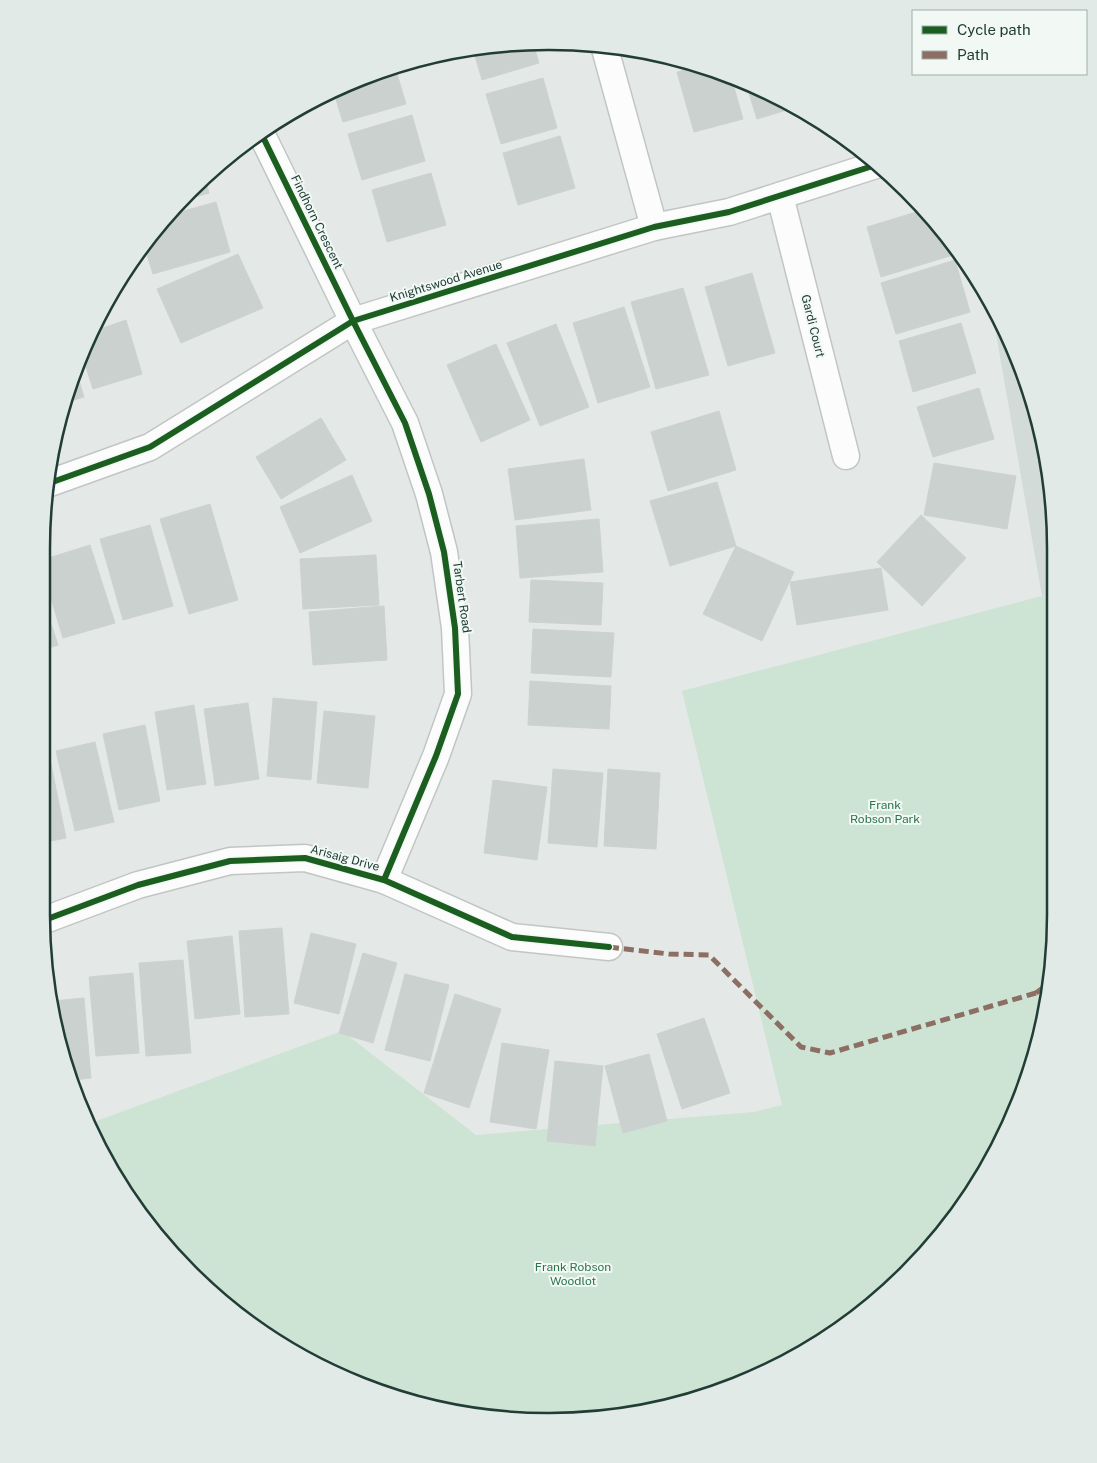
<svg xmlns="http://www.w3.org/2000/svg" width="1097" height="1463" font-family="'Public Sans',sans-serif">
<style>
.built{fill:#d2dbd7}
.green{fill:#cde3d4}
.building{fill:#cbd1cf;stroke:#cdd2d0}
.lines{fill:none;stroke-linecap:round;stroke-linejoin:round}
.minor-casing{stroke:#c1c6c4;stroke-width:29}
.minor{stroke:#fbfcfb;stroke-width:26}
.quiet{stroke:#8d6e63;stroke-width:5;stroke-dasharray:10 5;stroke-linecap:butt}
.cycleway-casing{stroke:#f2f9f5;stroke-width:9}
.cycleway{stroke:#1b5e20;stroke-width:6}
.labels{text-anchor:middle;stroke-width:4;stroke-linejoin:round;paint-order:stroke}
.street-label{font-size:12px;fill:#213d36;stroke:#f2f9f5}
.park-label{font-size:12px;fill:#2b7549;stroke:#f2f9f5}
.rim{fill:none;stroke:#213d36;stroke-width:2.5}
</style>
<rect width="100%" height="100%" fill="#e4e9e7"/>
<path class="built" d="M 992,311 L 1017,355 L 1051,482 L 1052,595 L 1042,596 Z"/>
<path class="green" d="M 1052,595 L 1055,948 L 1029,1077 L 988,1168 L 930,1249 L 857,1317 L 742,1383 L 680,1405 L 582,1421 L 449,1412 L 324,1369 L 240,1317 L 190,1273 L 109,1168 L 91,1123 L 342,1031 L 476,1135 L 754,1112 L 782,1105 L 682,691 L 1042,596 Z"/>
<g class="building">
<path d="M 516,42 L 533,43 L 539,63 L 482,80 L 473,49 Z"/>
<path d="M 701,66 L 712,68 L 731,77 L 743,119 L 694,132 L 677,72 Z"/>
<path d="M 395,67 L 406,104 L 343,122 L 333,90 Z"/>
<path d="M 543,78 L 557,128 L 501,144 L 486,94 Z"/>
<path d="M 746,84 L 797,107 L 757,119 Z"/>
<path d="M 412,115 L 425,161 L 362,180 L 348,134 Z"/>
<path d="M 560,136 L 575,188 L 518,205 L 503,153 Z"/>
<path d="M 431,173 L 446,225 L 387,242 L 372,190 Z"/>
<path d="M 204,177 L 209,193 L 181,201 L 190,190 Z"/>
<path d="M 216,202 L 230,252 L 153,274 L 144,245 L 169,215 Z"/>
<path d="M 923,210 L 948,236 L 953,255 L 881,277 L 867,227 Z"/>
<path d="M 238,254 L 263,308 L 181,343 L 157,289 Z"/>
<path d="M 955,260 L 970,312 L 896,334 L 881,283 Z"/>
<path d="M 752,273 L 775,353 L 728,366 L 705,287 Z"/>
<path d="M 683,288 L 709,375 L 656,389 L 631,302 Z"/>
<path d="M 624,307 L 650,387 L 598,403 L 573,323 Z"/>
<path d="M 126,320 L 142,374 L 93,389 L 82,355 L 91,332 Z"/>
<path d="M 961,323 L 976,373 L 913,392 L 899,341 Z"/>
<path d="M 556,324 L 589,407 L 540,426 L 507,343 Z"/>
<path d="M 496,344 L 530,420 L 481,442 L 447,365 Z"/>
<path d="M 76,371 L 84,397 L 64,403 Z"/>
<path d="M 979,388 L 994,439 L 933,457 L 917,407 Z"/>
<path d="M 719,411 L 736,470 L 668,491 L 651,432 Z"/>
<path d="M 321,418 L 346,460 L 281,499 L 256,457 Z"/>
<path d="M 584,459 L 591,510 L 515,520 L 508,469 Z"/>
<path d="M 934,463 L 1016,476 L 1007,529 L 924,515 Z"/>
<path d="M 352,475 L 372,521 L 300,553 L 280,507 Z"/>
<path d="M 717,482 L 736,546 L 670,566 L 650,501 Z"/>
<path d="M 210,504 L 238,600 L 189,614 L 160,519 Z"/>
<path d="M 921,515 L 966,558 L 922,606 L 877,562 Z"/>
<path d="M 599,519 L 603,572 L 520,578 L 516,526 Z"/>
<path d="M 150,525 L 173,606 L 123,620 L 100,539 Z"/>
<path d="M 90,545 L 115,623 L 63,638 L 42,569 L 42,560 Z"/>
<path d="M 736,546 L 794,572 L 762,641 L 703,614 Z"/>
<path d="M 376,555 L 379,605 L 303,609 L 300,559 Z"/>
<path d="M 881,568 L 888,610 L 797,625 L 790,582 Z"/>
<path d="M 531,580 L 603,583 L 601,625 L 529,622 Z"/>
<path d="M 42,596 L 58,645 L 42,650 Z"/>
<path d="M 384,606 L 387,660 L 313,665 L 309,612 Z"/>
<path d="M 533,629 L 614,633 L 611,677 L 531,673 Z"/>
<path d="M 530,681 L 611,686 L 609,729 L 528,725 Z"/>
<path d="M 273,698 L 317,702 L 311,780 L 267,776 Z"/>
<path d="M 248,703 L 259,779 L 215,786 L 204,709 Z"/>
<path d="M 194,705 L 206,784 L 167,790 L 155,712 Z"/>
<path d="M 324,711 L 375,716 L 368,788 L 317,783 Z"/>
<path d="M 145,725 L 160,801 L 119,810 L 103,734 Z"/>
<path d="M 95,742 L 114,822 L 75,831 L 56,751 Z"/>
<path d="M 48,749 L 66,838 L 41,843 L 42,750 Z"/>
<path d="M 553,769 L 603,773 L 597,847 L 548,843 Z"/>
<path d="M 608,769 L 660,773 L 656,849 L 604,846 Z"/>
<path d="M 493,780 L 547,787 L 537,860 L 484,853 Z"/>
<path d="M 282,928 L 289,1014 L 245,1017 L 239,931 Z"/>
<path d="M 311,933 L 356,944 L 339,1014 L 294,1003 Z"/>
<path d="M 232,936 L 240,1014 L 195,1019 L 187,941 Z"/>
<path d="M 363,953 L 397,963 L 373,1043 L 339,1033 Z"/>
<path d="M 183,960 L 191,1053 L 146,1056 L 139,963 Z"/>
<path d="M 133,973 L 139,1053 L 96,1056 L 89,977 Z"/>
<path d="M 405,974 L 449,985 L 430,1061 L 385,1050 Z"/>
<path d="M 455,994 L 501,1009 L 469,1108 L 424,1093 Z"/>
<path d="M 84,998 L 91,1078 L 73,1080 L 59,1046 L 53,1001 Z"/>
<path d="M 704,1018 L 730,1093 L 682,1109 L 657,1034 Z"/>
<path d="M 502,1043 L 549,1050 L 536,1129 L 490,1122 Z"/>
<path d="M 649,1054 L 667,1121 L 623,1133 L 605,1066 Z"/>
<path d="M 555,1061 L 603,1066 L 595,1146 L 547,1141 Z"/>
</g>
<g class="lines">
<defs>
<g id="minor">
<path d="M 604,45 L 654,227"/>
<path d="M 261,133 L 353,321 L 405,423 L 429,494 L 444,552 L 455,628 L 458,694 L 436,756 L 384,880"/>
<path d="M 780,196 L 846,456"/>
<path d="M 47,484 L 150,447 L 353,321 L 654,227 L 729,212 L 879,164"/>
<path d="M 42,921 L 138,885 L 230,861 L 305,858 L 384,880 L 512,937 L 609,947"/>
</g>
</defs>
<use href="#minor" class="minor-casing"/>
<use href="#minor" class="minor"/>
<g class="quiet">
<path d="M 609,947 L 669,954 L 709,955 L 801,1047 L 830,1053 L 1036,993 L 1045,998"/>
<path d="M 1036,993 L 1047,985"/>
</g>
<defs>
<g id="cycleway">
<path d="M 261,133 L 353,321 L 405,423 L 429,494 L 444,552 L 455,628 L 458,694 L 436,756 L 384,880"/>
<path d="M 47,484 L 150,447 L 353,321 L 654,227 L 729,212 L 879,164"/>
<path d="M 42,921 L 138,885 L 230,861 L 305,858 L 384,880 L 512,937 L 609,947"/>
</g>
</defs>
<use href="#cycleway" class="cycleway-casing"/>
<use href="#cycleway" class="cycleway"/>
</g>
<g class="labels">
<g class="street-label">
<text transform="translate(317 222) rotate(64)" y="4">Findhorn Crescent</text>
<text transform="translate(446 281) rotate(-17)" y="4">Knightswood Avenue</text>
<text transform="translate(813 326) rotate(76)" y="4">Gardi Court</text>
<text transform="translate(462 597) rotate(82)" y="4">Tarbert Road</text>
<text transform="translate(345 858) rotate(15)" y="4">Arisaig Drive</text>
</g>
<g class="park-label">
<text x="885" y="809">Frank<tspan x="885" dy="14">Robson Park</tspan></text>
<text x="573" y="1271">Frank Robson<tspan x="573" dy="14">Woodlot</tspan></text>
</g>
</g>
<path d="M0 0H1097V1463H0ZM548 50H549A498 498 0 0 1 1047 548V915A498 498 0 0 1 549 1413H548A498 498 0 0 1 50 915V548A498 498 0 0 1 548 50Z" fill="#e1eae6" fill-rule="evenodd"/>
<path class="rim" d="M548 50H549A498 498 0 0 1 1047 548V915A498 498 0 0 1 549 1413H548A498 498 0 0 1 50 915V548A498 498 0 0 1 548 50Z"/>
<rect x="912" y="10" width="175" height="65" fill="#f2f9f5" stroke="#9eaea9"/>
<rect x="922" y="26" width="25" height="8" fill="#1b5e20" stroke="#9eaea9"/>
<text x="957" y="35" font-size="15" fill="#213d36">Cycle path</text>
<rect x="922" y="51" width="25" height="8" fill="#8d6e63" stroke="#9eaea9"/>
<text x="957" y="60" font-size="15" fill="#213d36">Path</text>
</svg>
